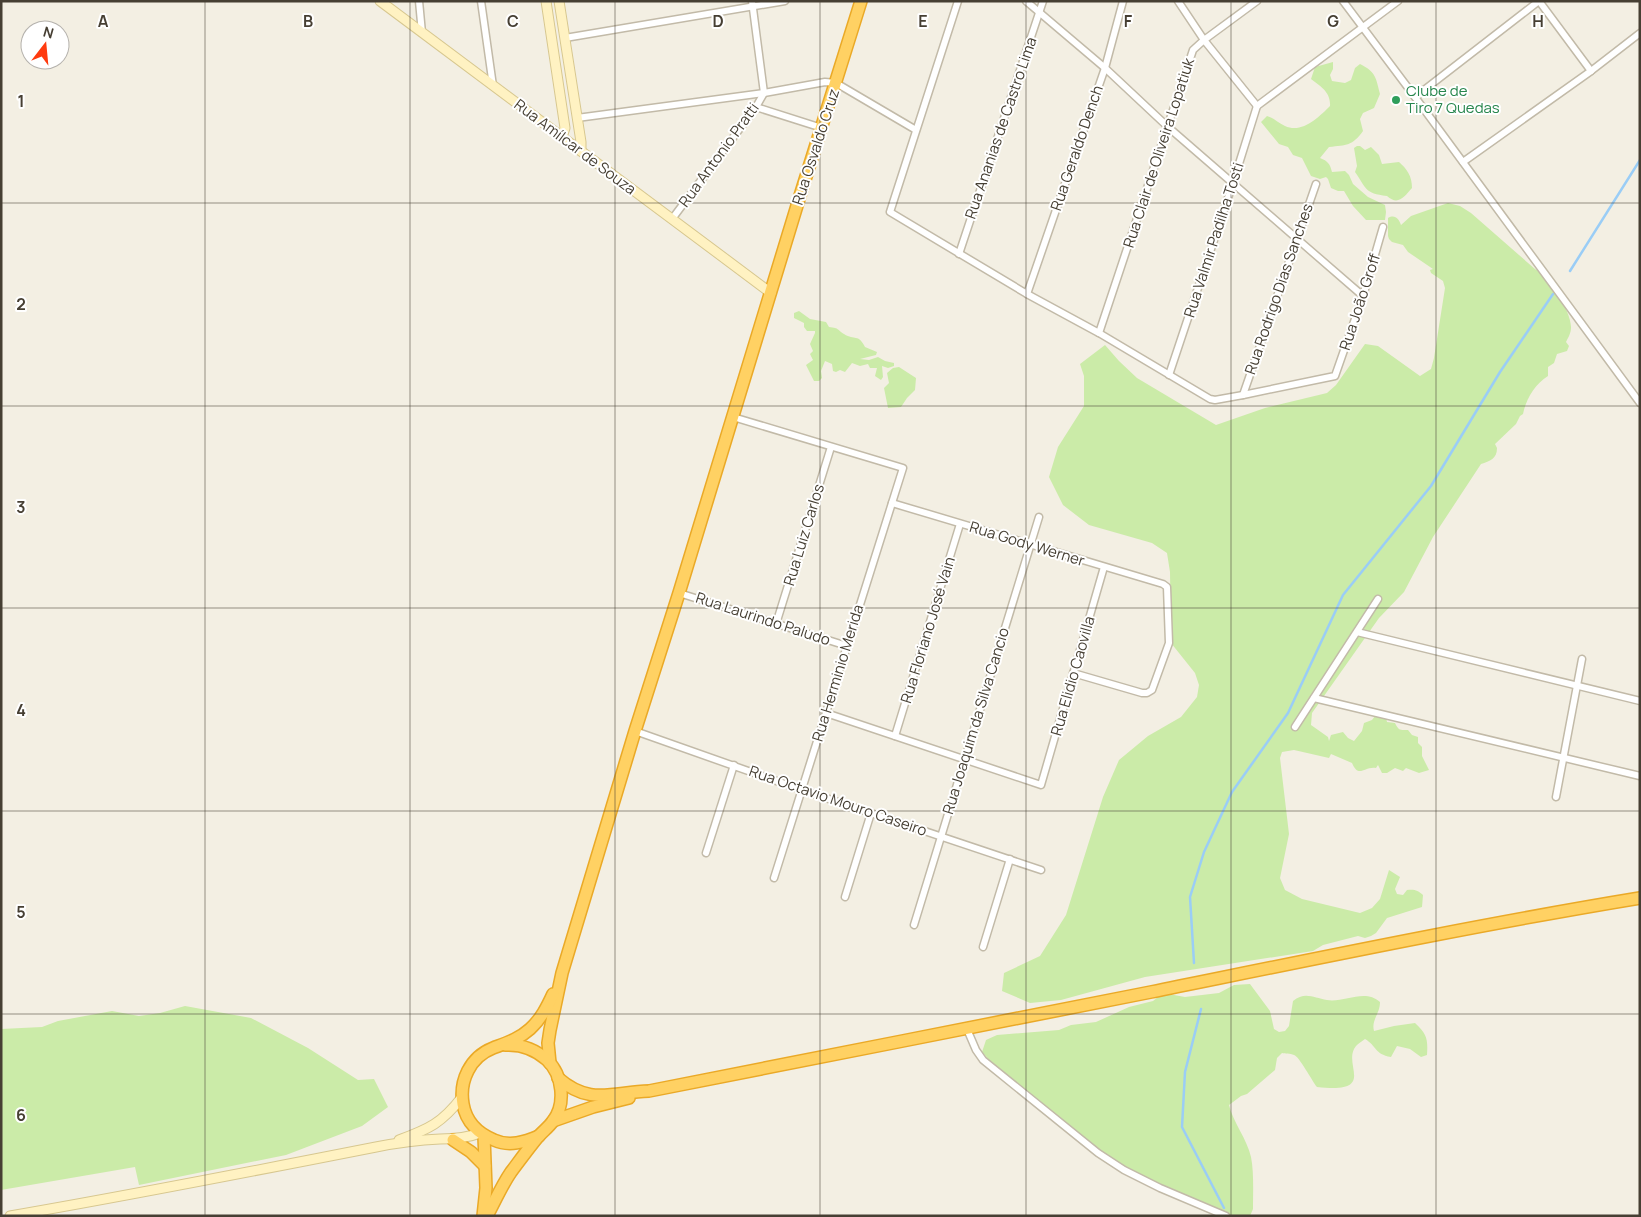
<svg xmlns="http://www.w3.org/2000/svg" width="1641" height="1217" font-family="Manrope,sans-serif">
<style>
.green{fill:#cbeba8}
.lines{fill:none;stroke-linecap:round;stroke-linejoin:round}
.stream{stroke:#9acdf6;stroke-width:2.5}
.street-casing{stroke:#c2baa8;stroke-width:9}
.secondary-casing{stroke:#d7c78f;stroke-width:11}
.highway-casing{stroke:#eaa927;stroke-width:14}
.street{stroke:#fff;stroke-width:6}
.secondary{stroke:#fff2c2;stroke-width:9}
.highway{stroke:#ffd163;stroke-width:11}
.grid{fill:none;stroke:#463f33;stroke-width:1;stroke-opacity:0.55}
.leisure-dot{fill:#2e9e5b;stroke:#fff;stroke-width:2}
.labels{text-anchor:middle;stroke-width:4;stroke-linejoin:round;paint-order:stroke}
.leisure-label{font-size:15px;fill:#27864d;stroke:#fff;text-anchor:start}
.street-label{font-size:15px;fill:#463f33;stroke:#fff}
.grid-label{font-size:16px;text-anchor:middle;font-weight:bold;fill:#463f33;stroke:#fff;stroke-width:4;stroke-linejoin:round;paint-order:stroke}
</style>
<rect width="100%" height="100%" fill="#f3efe3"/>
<g class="green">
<path d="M 1333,62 L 1333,69 L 1330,75 L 1332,81 L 1345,83 L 1351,80 L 1355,68 L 1360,64 C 1376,72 1376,78 1380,94 L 1374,108 L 1363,113 L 1360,119 L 1363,131 C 1352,146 1347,145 1329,147 L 1320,158 C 1328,161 1330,164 1332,172 L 1345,171 L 1349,175 L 1353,184 L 1368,197 L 1385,205 L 1386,212 L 1385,220 L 1366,220 L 1353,206 L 1344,191 L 1338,191 L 1331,188 L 1328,179 L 1326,177 L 1320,179 L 1311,176 L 1302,158 L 1293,155 L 1288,147 L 1279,144 L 1261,122 L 1267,116 C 1274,118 1278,123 1285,126 C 1302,134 1319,117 1330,106 C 1331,92 1320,86 1311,79 L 1315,67 Z"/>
<path d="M 1357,146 L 1360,146 L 1365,150 L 1371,147 L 1379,155 L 1382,164 L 1399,162 C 1407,169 1412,176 1412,188 C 1404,197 1398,206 1387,196 C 1364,193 1367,189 1355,172 L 1357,166 L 1354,148 Z"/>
<path d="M 1448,203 L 1460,206 L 1471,213 L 1535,269 C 1548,275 1572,312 1571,328 C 1571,333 1568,338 1566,342 L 1569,346 L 1567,351 L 1557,354 L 1554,363 L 1548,367 L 1548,376 C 1535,384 1526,399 1523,414 L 1520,416 L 1516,424 L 1495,444 L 1497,448 C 1497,459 1490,461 1481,464 L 1433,537 L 1404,592 L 1379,618 L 1312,713 L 1311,725 L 1328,737 L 1329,741 L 1331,735 L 1343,732 L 1348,738 L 1354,741 L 1362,731 L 1364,723 L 1372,720 L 1375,716 L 1386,717 L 1387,722 L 1395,723 C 1399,731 1400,730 1408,730 L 1412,735 L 1418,737 L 1418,743 L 1422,747 L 1422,756 L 1429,770 L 1419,773 L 1406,768 L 1403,771 L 1395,768 L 1387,773 L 1382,773 L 1378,765 L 1376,768 C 1364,766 1359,779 1352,763 L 1331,754 L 1329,758 L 1294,750 L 1282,752 L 1280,758 L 1289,834 L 1280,878 L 1285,890 L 1302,899 L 1360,913 L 1372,908 L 1380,899 L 1389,870 L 1400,877 L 1395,889 L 1397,894 L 1403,895 L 1407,890 C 1414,889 1418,890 1423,895 L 1422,907 L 1387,918 L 1376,933 L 1371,936 L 1365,938 L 1358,936 L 1323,945 L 1313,951 L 1145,977 L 1061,1000 L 1030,1003 L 1002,991 L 1004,973 L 1040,956 L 1066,915 L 1103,797 L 1119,760 L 1148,736 L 1181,717 L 1197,697 L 1199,685 L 1195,673 L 1171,643 L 1170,572 L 1167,553 L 1152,543 L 1089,525 L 1063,505 L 1049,477 L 1058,447 L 1084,406 L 1084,376 L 1080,364 L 1105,345 L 1119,361 L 1137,378 L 1216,425 L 1265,408 L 1327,393 L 1336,385 L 1365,344 L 1378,346 L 1420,376 L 1431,369 L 1434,358 L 1445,288 L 1443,281 L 1431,273 L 1430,270 L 1433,269 L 1408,252 L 1403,245 L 1392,242 L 1389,239 L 1388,236 L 1388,218 C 1395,214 1399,219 1401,225 L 1411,216 Z"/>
<path d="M 799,311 L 810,319 L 826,322 L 829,327 C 840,328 837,330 844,334 C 855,341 858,333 865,347 L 877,352 L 876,355 L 860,359 L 869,360 L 878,357 L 885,361 L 894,363 L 894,366 L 888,368 L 882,366 L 883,377 L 881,380 L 875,376 L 877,368 L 870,368 L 868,364 L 860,366 L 852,363 L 845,372 L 840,370 L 836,372 L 833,371 L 832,364 L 825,361 L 821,371 L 822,378 L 819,381 L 814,381 L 806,365 L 813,360 L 810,354 L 813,351 L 810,344 L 815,333 L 815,331 L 807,331 L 804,327 L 804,323 L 794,318 L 794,313 Z"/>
<path d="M 899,367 L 916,378 L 915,390 L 907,398 L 901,407 L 888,408 L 884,388 L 889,383 L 887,373 L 893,368 Z"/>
<path d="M 1250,984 L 1270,1011 L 1274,1029 L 1279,1032 L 1285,1031 L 1289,1026 L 1293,1001 C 1305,991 1314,998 1327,1000 C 1344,1003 1365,988 1380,1002 C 1380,1014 1371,1020 1374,1031 L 1394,1026 L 1415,1023 C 1427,1034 1428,1039 1427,1055 L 1421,1057 L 1410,1049 L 1397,1046 L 1391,1057 C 1374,1054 1377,1046 1365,1039 C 1362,1041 1358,1044 1356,1046 C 1341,1064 1379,1094 1317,1087 C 1312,1081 1299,1056 1294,1055 C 1290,1053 1285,1054 1282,1053 L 1277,1058 L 1275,1070 L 1247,1094 L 1241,1096 L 1229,1105 C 1233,1122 1247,1139 1251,1157 C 1254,1172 1253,1193 1253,1209 L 1250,1216 L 1231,1216 L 1213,1209 L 1140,1176 L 1108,1157 L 1056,1115 L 1019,1088 L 999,1071 L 982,1052 L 986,1040 L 997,1035 L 1059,1030 L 1071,1025 L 1096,1022 L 1129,1007 L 1153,1001 L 1163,993 L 1185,997 L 1219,993 L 1234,985 Z"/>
<path d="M 185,1006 L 251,1018 L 308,1048 L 358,1080 L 374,1079 L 388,1107 L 362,1126 L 286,1155 L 139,1185 L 135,1167 L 1,1190 L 1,1029 L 42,1027 L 58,1021 L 112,1011 L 139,1016 L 160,1013 Z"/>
</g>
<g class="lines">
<g class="stream">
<path d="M 1570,271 L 1640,160"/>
<path d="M 1194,963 L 1190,897 L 1204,852 L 1232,792 L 1288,713 L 1343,595 L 1431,486 L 1500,372 L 1553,294"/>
<path d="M 1201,1009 L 1185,1072 L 1182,1127 L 1224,1208"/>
</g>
<defs>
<g id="street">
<path d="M 419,1 L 422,33"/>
<path d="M 481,1 L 493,86"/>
<path d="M 958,1 L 890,212 L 1027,294 L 1099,333 L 1210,399 L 1215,400 L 1243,395 L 1335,376 L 1363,296 L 1383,227"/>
<path d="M 1026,1 L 1105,68 L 1168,127 L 1363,296"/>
<path d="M 1178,1 L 1204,40 L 1257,106"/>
<path d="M 1343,1 L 1415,97 L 1640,403"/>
<path d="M 1539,1 L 1591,71"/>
<path d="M 565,38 L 785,1"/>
<path d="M 1415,97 L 1539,1"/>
<path d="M 1257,106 L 1398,1"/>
<path d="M 756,107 L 822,128"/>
<path d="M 577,118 L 764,93 L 825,82 L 836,83 L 916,130"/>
<path d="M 1463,162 L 1591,71 L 1640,33"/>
<path d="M 672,219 L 756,107 L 764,93 L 752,1"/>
<path d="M 959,254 L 1043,1"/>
<path d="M 1027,294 L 1105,68 L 1123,1"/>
<path d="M 1099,333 L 1193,50 L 1204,40 L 1257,1"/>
<path d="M 1169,375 L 1233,183 L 1257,106"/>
<path d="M 1243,395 L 1316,184"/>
<path d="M 733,417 L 903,468 L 774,878"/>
<path d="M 892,503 L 1163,584 L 1167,587 L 1169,643 L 1152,690 L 1147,693 L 1142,693 L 1073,673"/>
<path d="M 679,593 L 847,646"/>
<path d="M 776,624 L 831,447"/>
<path d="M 1357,632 L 1640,701"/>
<path d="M 1314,698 L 1640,776"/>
<path d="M 826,713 L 1041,785 L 1104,567"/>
<path d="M 1295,727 L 1378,599"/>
<path d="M 635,731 L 802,790 L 1041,870"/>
<path d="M 895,736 L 960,524"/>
<path d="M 1556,797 L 1582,659"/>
<path d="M 706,853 L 734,765"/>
<path d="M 845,897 L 871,813"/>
<path d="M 914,925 L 1039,517"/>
<path d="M 983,947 L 1010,859"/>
<path d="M 967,1029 L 976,1050 L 983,1060 L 1098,1153 L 1124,1170 L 1160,1188 L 1226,1216"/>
</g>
<g id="secondary">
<path d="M 380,1 L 771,293"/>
<path d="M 546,1 L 565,128 L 562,137"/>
<path d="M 559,1 L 581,142 L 581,151"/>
<path d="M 399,1140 C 429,1129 442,1123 462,1097"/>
<path d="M 10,1216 C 132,1195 254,1171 376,1147 C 396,1143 419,1140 440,1139 C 455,1139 467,1138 480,1133"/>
</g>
<g id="highway">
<path d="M 550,1063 L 548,1043 L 550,1030 L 562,973 L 635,731 L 679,593 L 799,199 L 861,1"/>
<path d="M 558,1078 C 590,1106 612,1092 649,1091 C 816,1058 984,1025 1151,992 C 1314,959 1476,925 1640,898"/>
<path d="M 553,1121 L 593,1107 L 629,1098"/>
<path d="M 539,1136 C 525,1142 509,1147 494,1140 C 479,1134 466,1122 463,1104 C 459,1081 470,1057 493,1048 C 506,1043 519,1039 530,1029 C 541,1019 547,1007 553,994"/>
<path d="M 453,1140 L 471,1152 L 485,1166"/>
<path d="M 483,1216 L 486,1188 L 484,1136"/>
<path d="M 487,1216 C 495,1201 502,1185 511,1172 C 520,1160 528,1149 537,1138 C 542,1132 549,1127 553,1121 C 566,1104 563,1075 547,1060 C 535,1049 522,1044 505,1045"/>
</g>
</defs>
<use href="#street" class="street-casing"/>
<use href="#secondary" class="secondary-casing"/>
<use href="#highway" class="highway-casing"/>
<use href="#street" class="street"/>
<use href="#secondary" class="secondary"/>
<use href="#highway" class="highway"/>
</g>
<path class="grid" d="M 205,1 L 205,1216M 410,1 L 410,1216M 615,1 L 615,1216M 820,1 L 820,1216M 1026,1 L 1026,1216M 1231,1 L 1231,1216M 1436,1 L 1436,1216M 1,203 L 1640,203M 1,406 L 1640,406M 1,608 L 1640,608M 1,811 L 1640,811M 1,1014 L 1640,1014"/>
<circle class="leisure-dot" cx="1396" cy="100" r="5"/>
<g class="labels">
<g class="leisure-label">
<text x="1406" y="96">Clube de<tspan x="1406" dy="17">Tiro 7 Quedas</tspan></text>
</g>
<g class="street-label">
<text transform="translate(1001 128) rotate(-71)" y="5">Rua Ananias de Castro Lima</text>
<text transform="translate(575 147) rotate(37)" y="5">Rua Amílcar de Souza</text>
<text transform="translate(816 147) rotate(-72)" y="5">Rua Osvaldo Cruz</text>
<text transform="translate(1077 148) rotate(-71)" y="5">Rua Geraldo Dench</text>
<text transform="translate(1159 153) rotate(-72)" y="5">Rua Clair de Oliveira Lopatiuk</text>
<text transform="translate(719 155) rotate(-54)" y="5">Rua Antonio Pratti</text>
<text transform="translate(1214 240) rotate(-72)" y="5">Rua Valmir Padilha Tosti</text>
<text transform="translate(1279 289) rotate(-71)" y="5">Rua Rodrigo Dias Sanches</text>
<text transform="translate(1360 302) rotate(-72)" y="5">Rua João Groff</text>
<text transform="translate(804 535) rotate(-73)" y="5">Rua Luiz Carlos</text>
<text transform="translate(1027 544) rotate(17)" y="5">Rua Gody Werner</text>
<text transform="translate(763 619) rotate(18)" y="5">Rua Laurindo Paludo</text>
<text transform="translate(928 630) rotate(-73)" y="5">Rua Floriano José Vain</text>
<text transform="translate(838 673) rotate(-73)" y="5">Rua Herminio Merida</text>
<text transform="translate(1073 676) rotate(-74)" y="5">Rua Elidio Caovilla</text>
<text transform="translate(976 721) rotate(-73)" y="5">Rua Joaquim da Silva Cancio</text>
<text transform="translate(838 801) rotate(19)" y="5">Rua Octavio Mouro Caseiro</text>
</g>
</g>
<g class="grid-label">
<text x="103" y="27">A</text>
<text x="308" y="27">B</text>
<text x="513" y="27">C</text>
<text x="718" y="27">D</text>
<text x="923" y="27">E</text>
<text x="1128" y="27">F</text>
<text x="1333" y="27">G</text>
<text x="1538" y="27">H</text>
<text x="21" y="107">1</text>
<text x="21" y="310">2</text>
<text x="21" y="513">3</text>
<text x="21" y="716">4</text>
<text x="21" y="918">5</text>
<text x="21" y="1121">6</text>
</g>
<rect width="1641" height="1217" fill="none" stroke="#463f33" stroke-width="5"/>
<g transform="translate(45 45) rotate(16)"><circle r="24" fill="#ffffff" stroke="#b5b2ad"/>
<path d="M0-4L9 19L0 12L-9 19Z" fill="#ff3b0f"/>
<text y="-8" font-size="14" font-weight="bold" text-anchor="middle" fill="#463f33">N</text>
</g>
</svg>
